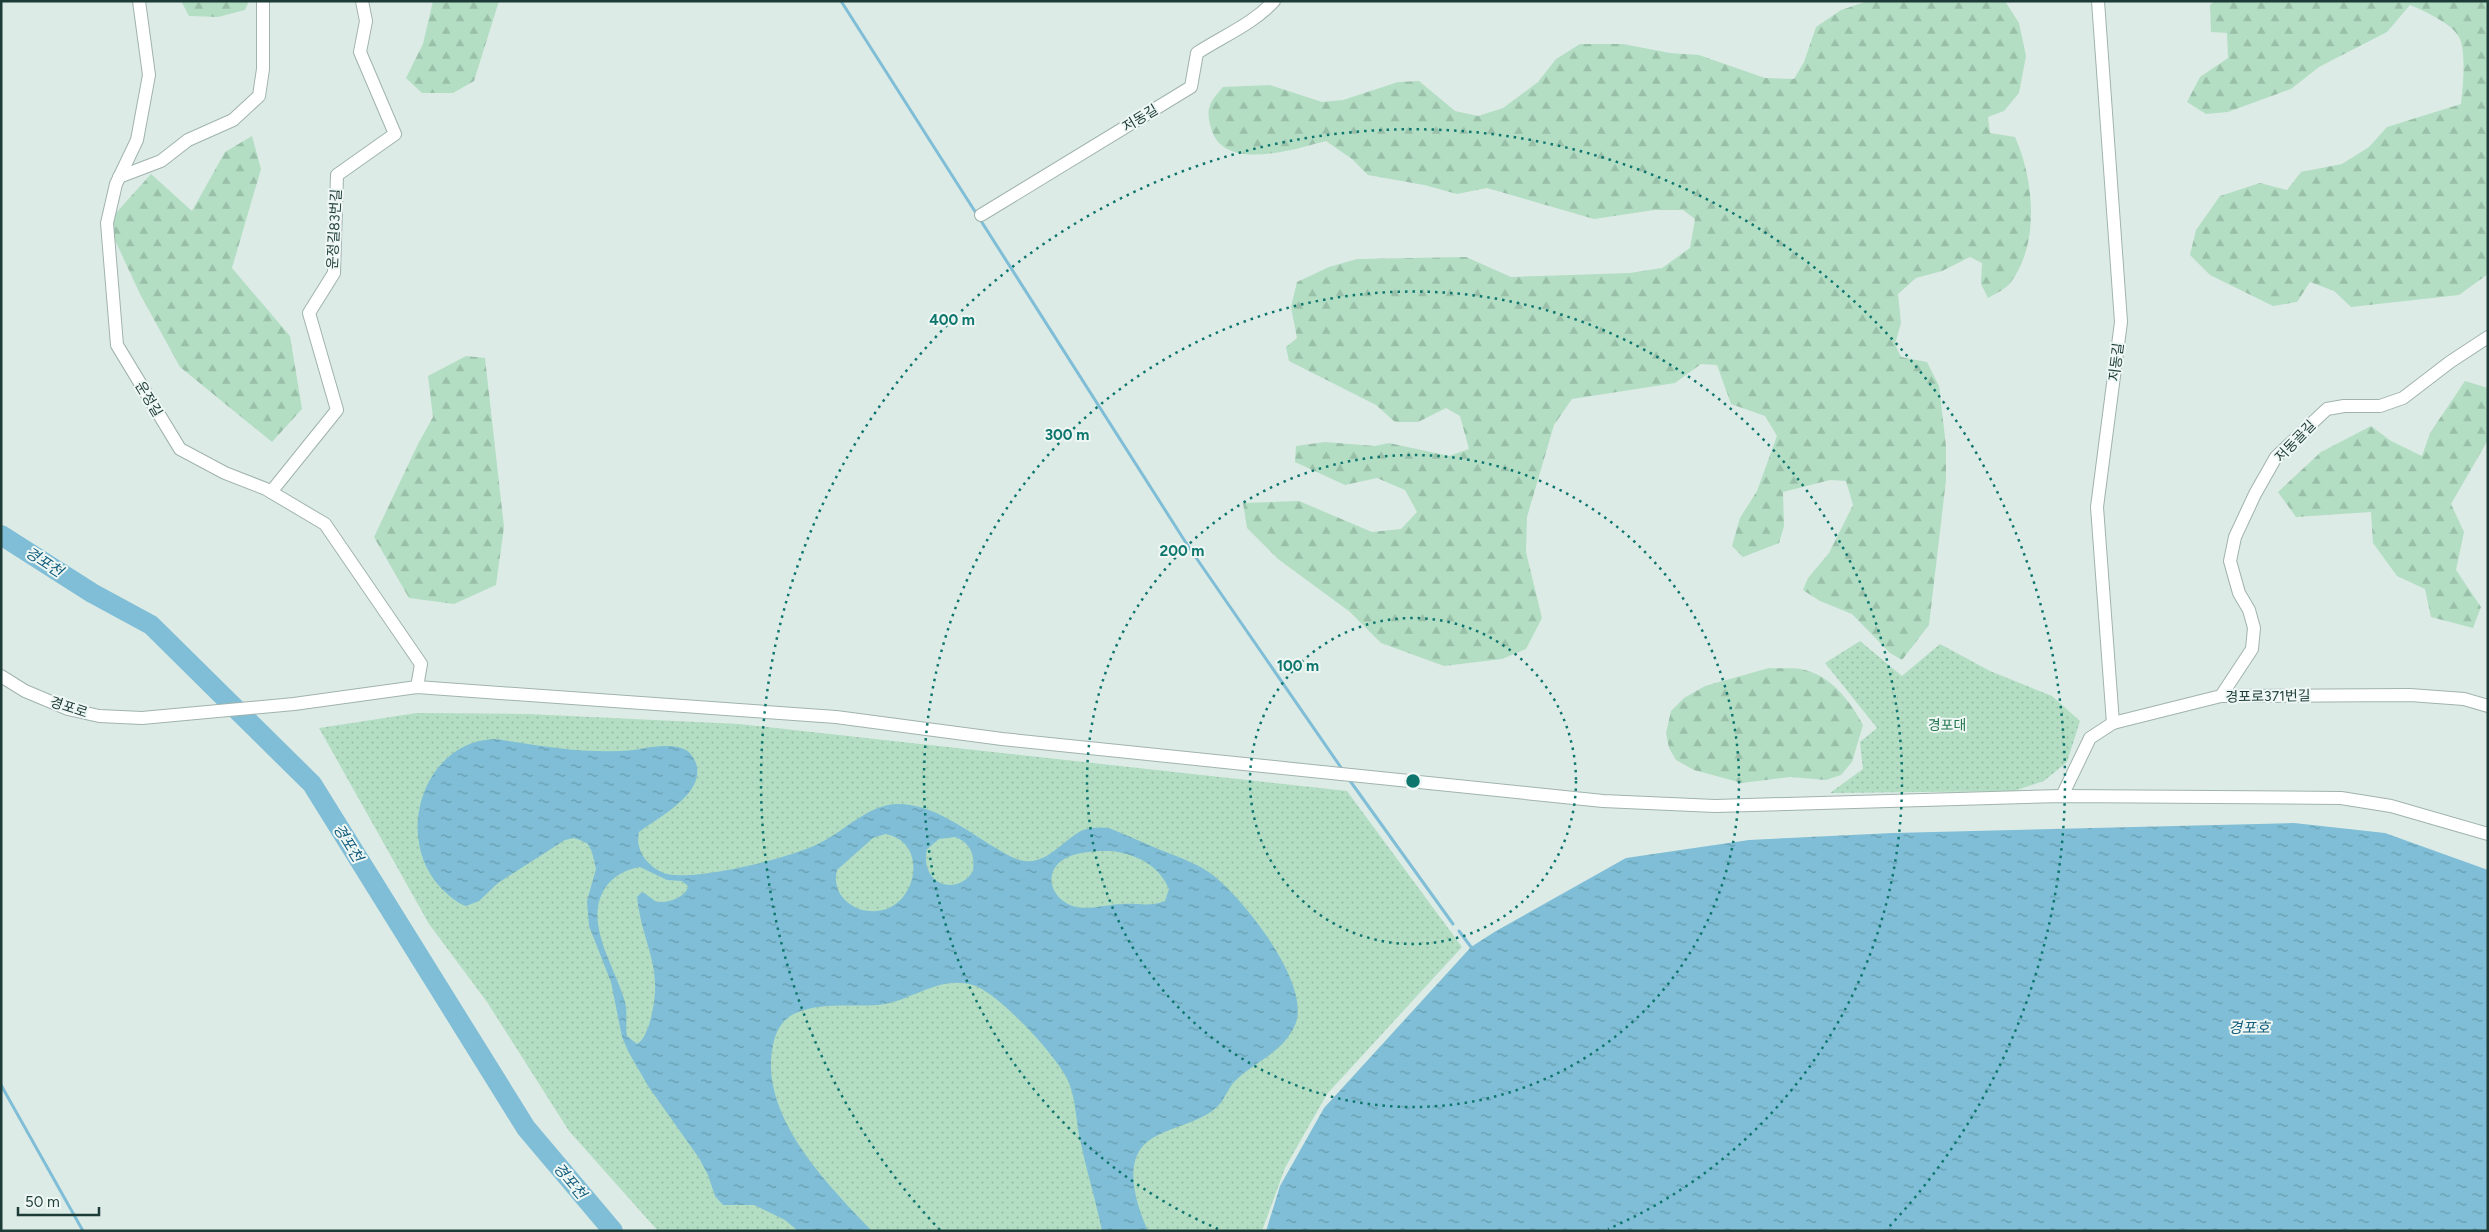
<svg xmlns="http://www.w3.org/2000/svg" width="2489" height="1232" font-family="Figtree,'Noto Sans KR',sans-serif">
<style>
.grass{fill:url(#grass-dots)}
.forest{fill:url(#forest-firs)}
.water{fill:url(#water-ripples);fill-rule:evenodd}
.lines{fill:none;stroke-linecap:round;stroke-linejoin:round}
.stream{stroke:#7fbed6;stroke-width:3}
.river{stroke:#7fbed6;stroke-width:20}
.minor-casing{stroke:#a0b3ae;stroke-width:14}
.minor{stroke:#fff;stroke-width:12}
.ring{fill:none;stroke:#0f766e;stroke-width:2.5;stroke-dasharray:2.5 5}
.labels{text-anchor:middle;stroke-width:4;stroke-linejoin:round;paint-order:stroke}
.street-label{font-size:14px;fill:#1d3b37;stroke:#eef7f4}
.park-label{font-size:14px;fill:#24764e;stroke:#eef7f4}
.water-label{font-size:15px;font-style:italic;fill:#135d7c;stroke:#eef7f4}
.centre{fill:#0f766e;stroke:#eef7f4;stroke-width:2.5}
.ring-label{font-size:15px;text-anchor:middle;font-weight:bold;fill:#0f766e;stroke:#eef7f4;stroke-width:4;stroke-linejoin:round;paint-order:stroke}
</style>
<defs>
<pattern id="grass-dots" width="8" height="8" patternUnits="userSpaceOnUse" patternTransform="scale(1.25)"><rect width="8" height="8" fill="#b3dec4"/><path d="M2 2h.1M6 6h.1" fill="none" stroke="#9abfa9" stroke-width="1.8" stroke-linecap="round"/></pattern>
<pattern id="forest-firs" width="22" height="20" patternUnits="userSpaceOnUse" patternTransform="scale(1.25)"><rect width="22" height="20" fill="#b3dec4"/><path d="M5 1l3.5 6h-7zM16 11l3.5 6h-7z" fill="#9abfa9"/></pattern>
<pattern id="water-ripples" width="26" height="14" patternUnits="userSpaceOnUse" patternTransform="scale(1.25)"><rect width="26" height="14" fill="#7fbed6"/><path d="M2 4q2-2 4 0t4 0M15 11q2-2 4 0t4 0" fill="none" stroke="#679cae"/></pattern>
</defs>
<rect width="100%" height="100%" fill="#ddebe6"/>
<g class="grass">
<path d="M 1860,641 L 1902,676 L 1940,644 L 1990,671 L 2052,696 L 2080,721 L 2067,762 L 2044,781 L 2014,791 L 1830,793 L 1863,769 L 1860,742 L 1877,728 L 1825,663 Z"/>
<path d="M 417,713 L 528,714 L 739,724 L 1347,791 L 1462,947 L 1327,1094 L 1285,1168 L 1262,1231 L 658,1231 L 569,1131 L 487,1002 L 429,924 L 319,728 Z"/>
</g>
<g class="forest">
<path d="M 181,1 L 249,1 L 245,10 L 218,17 L 189,16 Z"/>
<path d="M 433,1 L 499,1 L 474,81 L 453,93 L 422,93 L 406,78 L 423,44 Z"/>
<path d="M 1868,1 L 2005,1 L 2019,23 L 2026,56 L 2019,93 L 2004,111 L 1988,117 L 1990,133 L 2015,137 C 2034,179 2040,243 2011,282 C 2006,289 1995,294 1988,298 L 1981,284 L 1982,263 L 1970,257 L 1942,271 L 1916,278 L 1898,294 L 1901,323 L 1895,344 L 1901,357 L 1927,362 L 1939,386 L 1946,446 L 1946,480 L 1929,625 L 1902,660 L 1890,653 L 1852,614 L 1820,601 L 1803,590 L 1808,578 L 1829,553 L 1853,505 L 1846,481 L 1830,480 L 1783,492 L 1784,526 L 1779,543 L 1743,557 L 1732,546 L 1740,518 L 1757,491 L 1777,436 L 1765,416 L 1731,404 L 1717,365 L 1701,364 L 1675,383 L 1572,399 L 1554,425 L 1527,517 L 1526,552 L 1542,618 L 1526,649 L 1502,659 L 1444,666 L 1381,643 L 1350,612 L 1278,559 L 1247,528 L 1243,503 L 1299,501 L 1372,532 L 1401,529 L 1417,512 L 1405,490 L 1377,478 L 1345,485 L 1295,462 L 1296,446 L 1325,442 L 1375,446 L 1389,443 L 1449,456 L 1469,449 L 1460,416 L 1446,408 L 1418,422 L 1395,422 L 1376,405 L 1289,361 L 1286,347 L 1297,338 L 1291,307 L 1297,282 L 1329,267 L 1357,259 L 1466,257 L 1511,277 L 1630,273 L 1662,268 L 1690,248 L 1695,219 L 1683,210 L 1654,210 L 1594,219 L 1487,188 L 1457,194 L 1424,185 L 1368,175 L 1352,159 L 1326,141 C 1295,149 1223,173 1211,128 C 1205,108 1210,102 1223,87 L 1270,85 L 1322,102 L 1343,100 L 1398,82 L 1419,81 L 1455,111 L 1478,116 L 1503,108 L 1538,82 L 1556,59 L 1580,44 L 1623,44 L 1670,53 L 1699,55 L 1765,78 L 1794,79 L 1804,62 L 1816,27 L 1841,10 Z"/>
<path d="M 2215,1 L 2488,1 L 2488,274 L 2459,295 L 2351,307 L 2334,291 L 2310,282 L 2297,302 L 2273,306 L 2210,275 L 2190,255 L 2196,230 L 2220,196 L 2260,183 L 2287,190 L 2301,172 L 2342,164 L 2369,147 L 2387,127 L 2461,104 C 2463,88 2466,54 2460,39 C 2454,24 2424,11 2410,5 L 2387,32 L 2319,67 L 2291,89 L 2228,112 L 2206,114 L 2187,102 L 2200,77 L 2228,58 L 2227,33 L 2211,32 L 2210,5 Z"/>
<path d="M 252,136 L 261,169 L 232,268 L 290,336 L 302,409 L 272,442 L 180,367 L 140,294 L 107,223 L 151,174 L 192,211 L 225,152 Z"/>
<path d="M 466,356 L 485,358 L 504,527 L 496,585 L 454,604 L 409,598 L 374,537 L 418,444 L 433,417 L 428,376 Z"/>
<path d="M 2465,381 L 2488,388 L 2488,440 L 2451,504 L 2464,532 L 2456,570 L 2481,607 L 2473,628 L 2431,617 L 2425,589 L 2397,576 L 2373,543 L 2371,512 L 2296,517 L 2278,492 L 2321,452 L 2371,426 L 2391,441 L 2422,456 L 2430,433 Z"/>
<path d="M 1769,668 C 1780,669 1794,667 1805,670 C 1832,677 1850,701 1863,725 L 1852,762 L 1841,775 L 1826,780 L 1790,777 L 1742,783 L 1694,770 L 1676,760 L 1669,748 L 1666,733 L 1671,711 L 1684,698 L 1705,686 Z"/>
</g>
<g class="water">
<path d="M 495,739 C 536,745 579,753 620,751 C 640,751 661,742 681,748 C 689,750 693,756 696,763 C 706,794 658,817 639,832 C 636,844 641,857 651,865 C 657,871 666,875 675,875 C 706,878 790,858 818,844 C 844,832 868,804 898,804 C 933,804 966,830 994,847 C 1003,852 1014,860 1025,861 C 1048,864 1064,839 1083,830 C 1092,827 1100,827 1109,828 C 1126,835 1142,842 1158,849 C 1176,856 1194,862 1210,873 C 1241,895 1313,985 1295,1025 C 1283,1053 1255,1061 1235,1081 C 1228,1088 1225,1099 1218,1106 C 1198,1126 1159,1127 1142,1147 C 1124,1169 1138,1209 1148,1231 L 1102,1231 C 1096,1200 1086,1170 1080,1139 C 1076,1121 1076,1101 1069,1083 C 1060,1059 998,992 973,985 C 938,975 911,1002 878,1005 C 852,1007 821,1002 796,1013 C 782,1019 776,1031 773,1045 C 758,1115 828,1185 872,1231 L 798,1231 L 785,1220 L 754,1205 L 723,1205 L 715,1196 L 708,1175 L 699,1158 L 648,1086 L 628,1051 L 622,1037 L 611,982 L 589,926 L 587,901 L 596,869 L 592,852 L 588,844 L 580,840 L 574,838 L 565,840 L 498,883 L 479,901 L 466,906 C 457,903 448,895 441,888 C 393,838 423,741 495,739 ZM 885,834 C 933,842 915,916 870,911 C 861,911 853,907 846,901 C 837,893 834,881 837,870 L 873,838 ZM 955,837 C 971,843 975,855 973,871 C 958,897 919,885 927,849 L 939,839 ZM 1112,851 C 1137,855 1158,864 1169,889 L 1165,901 C 1150,907 1138,903 1123,904 C 1109,904 1092,910 1077,907 C 1052,902 1040,872 1066,858 C 1079,851 1098,851 1112,851 ZM 640,867 L 667,880 L 682,881 L 688,886 C 687,897 665,905 655,901 C 650,898 647,894 642,892 L 637,897 C 643,949 666,968 649,1025 C 646,1032 644,1040 637,1044 L 627,1036 C 625,1024 628,1013 625,1002 C 615,966 583,923 605,888 C 613,876 627,869 640,867 Z"/>
<path d="M 2294,823 L 2385,833 L 2488,870 L 2488,1231 L 1266,1231 L 1280,1186 L 1324,1108 L 1471,947 L 1496,931 L 1626,858 L 1749,840 L 1893,833 Z"/>
</g>
<g class="lines">
<g class="stream">
<path d="M 841,1 L 1188,546 L 1342,769"/>
<path d="M 1348,778 L 1453,924"/>
<path d="M 1459,931 L 1471,947"/>
<path d="M 1,1085 L 83,1231"/>
</g>
<path class="river" d="M 1,535 L 92,593 L 151,625 L 312,784 L 526,1128 L 613,1231"/>
<defs>
<g id="minor">
<path d="M 139,1 L 149,75 L 137,140 L 116,184 L 107,223 L 117,345 L 180,449 L 225,473 L 266,489 L 325,524 L 421,664 L 417,687"/>
<path d="M 2098,1 L 2121,322 L 2097,507 L 2113,723"/>
<path d="M 119,177 L 161,161 L 188,140 L 233,120 L 259,96 L 263,69 L 263,1"/>
<path d="M 981,215 L 1191,87 L 1197,53 C 1223,36 1253,24 1274,1"/>
<path d="M 271,492 L 337,410 L 309,313 L 334,273 L 337,175 L 395,134 L 360,52 L 366,21 L 362,1"/>
<path d="M 1,676 L 25,691 L 68,709 L 99,716 L 142,718 L 294,704 L 417,687 L 836,717 L 1002,739 L 1603,801 L 1715,806 L 2062,796 L 2341,798 L 2391,806 L 2488,834"/>
<path d="M 2221,696 L 2252,649 L 2254,628 L 2249,610 L 2239,593 L 2230,561 L 2235,537 L 2255,494 L 2276,457 L 2327,409 L 2344,406 L 2380,406 L 2403,398 L 2450,362 L 2488,337"/>
<path d="M 2062,796 L 2090,738 L 2113,723 L 2221,696 L 2410,695 L 2464,699 L 2488,706"/>
</g>
</defs>
<use href="#minor" class="minor-casing"/>
<use href="#minor" class="minor"/>
</g>
<g class="ring">
<circle cx="1413" cy="781" r="163"/>
<circle cx="1413" cy="781" r="326"/>
<path d="M1218 1229A489 489 0 1 1 1608 1229"/>
<path d="M940 1230A652 652 0 1 1 1886 1230"/>
</g>
<g class="labels">
<g class="street-label">
<text transform="translate(1140 118) rotate(-31)" y="5">저동길</text>
<text transform="translate(334 229) rotate(-87)" y="5">운정길83번길</text>
<text transform="translate(2116 362) rotate(-83)" y="5">저동길</text>
<text transform="translate(149 399) rotate(59)" y="5">운정길</text>
<text transform="translate(2295 441) rotate(-46)" y="5">저동골길</text>
<text transform="translate(2268 696) rotate(-1)" y="5">경포로371번길</text>
<text transform="translate(69 707) rotate(18)" y="5">경포로</text>
</g>
<g class="park-label">
<text x="1947" y="730">경포대</text>
</g>
<g class="water-label">
<text transform="translate(44 562) rotate(33)" y="5">경포천</text>
<text transform="translate(348 843) rotate(58)" y="5">경포천</text>
<text x="2249" y="1033">경포호</text>
<text transform="translate(570 1181) rotate(50)" y="5">경포천</text>
</g>
</g>
<circle cx="1413" cy="781" r="8" class="centre"/>
<g class="ring-label">
<text x="952" y="325">400 m</text>
<text x="1067" y="440">300 m</text>
<text x="1182" y="556">200 m</text>
<text x="1298" y="671">100 m</text>
</g>
<rect width="2489" height="1232" fill="none" stroke="#1d3b37" stroke-width="5"/>
<path d="M18 1207v8h81v-8" fill="none" stroke="#1d3b37" stroke-width="2.5"/>
<text x="25" y="1207" font-size="15" fill="#1d3b37" stroke="#eef7f4" stroke-width="4" paint-order="stroke">50 m</text>
</svg>
